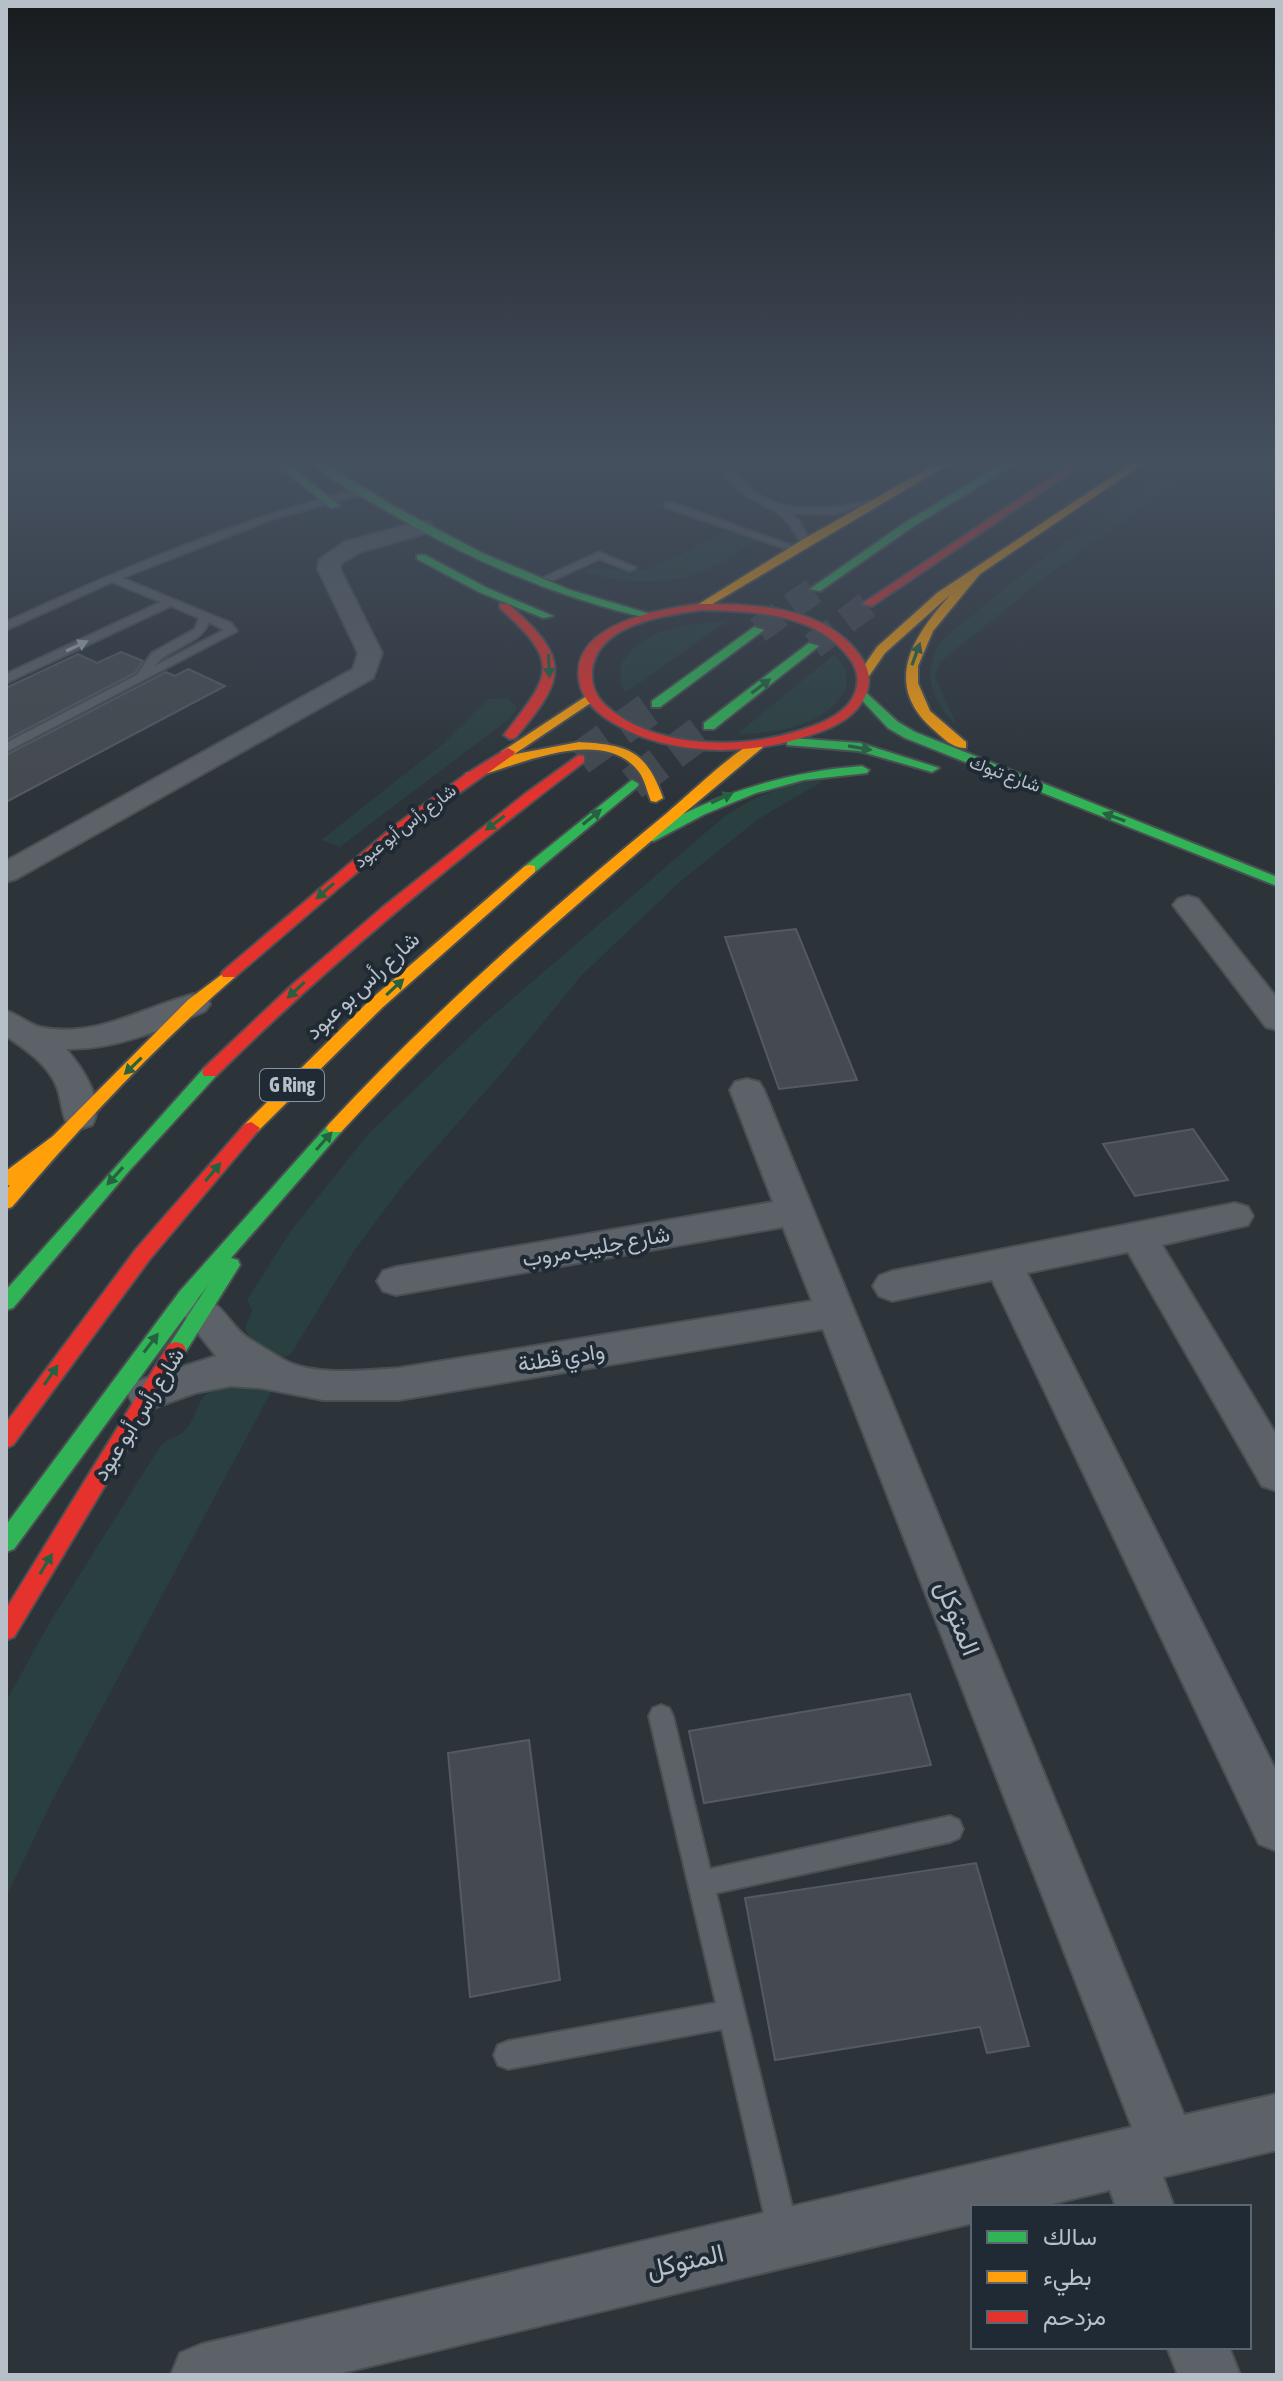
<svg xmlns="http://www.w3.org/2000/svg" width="1283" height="2381" font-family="'Asap Condensed',Vazirmatn,sans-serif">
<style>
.green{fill:#2a3f3f}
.building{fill:#444a4f;stroke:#545a61;stroke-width:2}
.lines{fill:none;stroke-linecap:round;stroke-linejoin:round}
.highway-tunnel-far1{stroke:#41484f;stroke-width:27;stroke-dasharray:27 14;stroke-linecap:butt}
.highway-tunnel{stroke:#41484f;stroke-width:34;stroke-dasharray:34 17;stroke-linecap:butt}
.lane-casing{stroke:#4a4f54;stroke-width:4}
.street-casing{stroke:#4a4f54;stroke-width:4}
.fast-casing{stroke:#4a4f54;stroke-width:4}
.slow-casing{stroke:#4a4f54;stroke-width:4}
.jam-casing{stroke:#4a4f54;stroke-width:4}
.lane{fill:#5d6268;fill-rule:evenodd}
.street{fill:#5d6268;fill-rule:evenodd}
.fast{fill:#30b455;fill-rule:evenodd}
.slow{fill:#ff9f0a;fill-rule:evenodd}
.jam{fill:#e5322d;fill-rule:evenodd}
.oneway{fill:#a5adb6}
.oneway2{fill:#266141}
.labels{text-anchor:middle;stroke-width:8;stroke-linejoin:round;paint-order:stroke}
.far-street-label{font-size:18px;fill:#b7c0c9;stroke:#1f2a34}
.shield{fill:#1f2a34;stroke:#89939c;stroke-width:2}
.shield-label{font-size:20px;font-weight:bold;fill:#b7c0c9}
.street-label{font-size:22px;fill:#b7c0c9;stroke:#1f2a34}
.near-street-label{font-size:26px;fill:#b7c0c9;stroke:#1f2a34}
</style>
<rect width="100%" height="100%" fill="#2c3339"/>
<g class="green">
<path d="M 1174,464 L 1202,464 L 1044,578 L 940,662 L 935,677 L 957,725 C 928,702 922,668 943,639 L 1029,569 Z"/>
<path d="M 726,531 L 754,542 C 736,552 718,566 698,573 C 666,585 617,584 585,571 C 600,563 623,574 641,570 C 670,564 699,544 726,531 Z"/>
<path d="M 727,621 L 625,693 L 621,684 L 620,667 C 639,628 689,623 727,621 Z"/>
<path d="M 835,654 L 846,670 L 846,687 C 829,727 775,733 737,734 Z"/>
<path d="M 508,698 L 518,708 L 509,719 L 340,847 L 321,840 L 443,744 L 488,699 Z"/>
<path d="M 823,781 L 757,820 L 682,880 L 581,976 L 506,1068 L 404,1184 L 354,1251 L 291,1354 L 285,1357 C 269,1353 251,1345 245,1328 L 252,1310 L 247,1300 L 290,1232 L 369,1133 L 483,1024 L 726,815 L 753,799 L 795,783 Z"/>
<path d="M 226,1386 L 267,1388 L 271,1392 L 50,1805 L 6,1898 L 6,1701 L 50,1622 L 159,1448 C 166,1437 177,1439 185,1430 C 203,1410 192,1393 226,1386 Z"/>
</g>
<g class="building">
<path d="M 121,652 L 143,661 L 135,673 L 6,740 L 6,688 L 78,654 L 97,663 Z"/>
<path d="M 188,669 L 225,686 L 6,802 L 6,755 L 166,672 L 175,676 Z"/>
<path d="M 796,929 L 857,1080 L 779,1089 L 725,937 Z"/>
<path d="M 1193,1129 L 1228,1180 L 1135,1196 L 1103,1144 Z"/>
<path d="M 910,1694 L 931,1765 L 704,1803 L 689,1731 Z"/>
<path d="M 529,1740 L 560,1980 L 470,1997 L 448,1753 Z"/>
<path d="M 976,1863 L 1029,2046 L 987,2053 L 980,2027 L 775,2060 L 745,1898 Z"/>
</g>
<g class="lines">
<g class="highway-tunnel-far1">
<path d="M 758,630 L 816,589"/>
<path d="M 813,646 L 868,604"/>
</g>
<g class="highway-tunnel">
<path d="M 579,759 L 656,704"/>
<path d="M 632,784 L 709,726"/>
</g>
<defs>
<g id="lane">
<path d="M 720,464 L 730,464 C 762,519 819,512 873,500 L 878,503 L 833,514 L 790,513 L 799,521 L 811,542 L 806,545 L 802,544 C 794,532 787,517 773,510 C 744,494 738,496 720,464 Z"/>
<path d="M 359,489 L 363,490 L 363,494 L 272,519 L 122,578 L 231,623 L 237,631 L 6,752 L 6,743 L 137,675 L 152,653 L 195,629 L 199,618 L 171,606 L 6,683 L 6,674 L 161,602 L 112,582 L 6,630 L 6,622 C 121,569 236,520 359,489 ZM 209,622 L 224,630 L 155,666 C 169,647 200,645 209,622 Z"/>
<path d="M 665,503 L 673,503 L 801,549 L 792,551 L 665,507 Z"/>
<path d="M 599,552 L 636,568 L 630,571 L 599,559 L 553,580 L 543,578 Z"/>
<path d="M 661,1705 L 669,1708 L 673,1716 L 710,1869 L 950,1816 L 959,1820 L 963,1829 L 959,1838 L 950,1842 L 716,1893 L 798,2231 L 793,2241 L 783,2246 L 773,2241 L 768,2231 L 722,2029 L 508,2069 L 498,2065 L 494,2055 L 498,2045 L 508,2041 L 716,2003 L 649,1716 L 653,1708 Z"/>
</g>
<g id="street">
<path d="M 422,521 L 430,522 L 433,527 L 430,532 L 360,552 L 341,563 L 340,569 L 382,653 L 373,678 L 16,879 L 6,882 L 6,861 L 353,669 L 358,653 L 318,569 L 319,560 L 344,542 Z"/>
<path d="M 1188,896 L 1198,899 L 1277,998 L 1277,1030 L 1266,1027 L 1173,905 L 1178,899 Z"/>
<path d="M 194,994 L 205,997 L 210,1004 L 205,1011 C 161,1030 115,1050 66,1049 C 82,1067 106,1102 92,1125 L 80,1129 L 68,1125 C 61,1114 62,1100 57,1087 C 48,1064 25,1049 6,1036 L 6,1011 C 18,1014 28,1024 40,1027 C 96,1039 143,1007 194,994 Z"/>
<path d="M 747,1079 L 759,1082 L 764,1090 L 1184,2115 L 1277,2094 L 1277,2150 L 1163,2177 L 1174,2207 L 1116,2207 L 1110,2190 L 1039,2207 L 973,2207 L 973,2223 L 333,2375 L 171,2375 L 180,2353 L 202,2344 L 1132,2127 L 823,1329 L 399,1400 L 323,1400 L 261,1388 L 231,1386 L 195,1393 L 148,1410 L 134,1406 L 128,1394 L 134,1382 L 216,1356 L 182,1313 L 187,1302 C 223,1291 225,1325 251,1340 C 263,1347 276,1356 288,1362 C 319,1376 366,1370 399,1368 L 812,1301 L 783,1227 L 396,1295 L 383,1291 L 377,1281 L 383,1271 L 396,1267 L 773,1202 L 730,1090 L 735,1082 Z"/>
<path d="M 1235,1203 L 1248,1207 L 1253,1216 L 1248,1225 L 1162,1245 L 1277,1436 L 1277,1491 L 1262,1486 L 1128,1252 L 1027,1273 L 1277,1773 L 1277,1851 L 1259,1844 L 992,1280 L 892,1301 L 879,1296 L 873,1286 L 879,1276 L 892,1271 Z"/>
<path d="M 1167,2347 L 1229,2347 L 1240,2375 L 1178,2375 Z"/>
</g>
<g id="fast">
<path d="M 275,464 L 287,464 L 340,506 L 331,508 Z"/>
<path d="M 312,464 L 324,464 L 397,508 L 482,553 L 570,590 L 657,616 L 651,619 C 554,597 465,558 380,507 C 357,494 332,481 312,464 Z"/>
<path d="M 1002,464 L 1015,464 L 914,526 L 820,591 L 810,589 L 906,522 Z"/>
<path d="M 417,555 L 425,555 L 487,588 L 553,616 L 543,618 L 479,592 L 417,559 Z"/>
<path d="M 754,627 L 764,630 L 660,707 L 652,707 L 652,701 Z"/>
<path d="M 809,643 L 819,646 L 714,729 L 704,729 L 704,723 Z"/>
<path d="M 862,689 L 898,722 L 915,732 L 1277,877 L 1277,886 L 905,738 L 888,728 L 858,696 L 858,690 Z"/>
<path d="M 792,738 L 860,743 L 939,768 L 932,772 L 859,751 L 787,745 L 787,739 Z"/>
<path d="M 862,766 L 869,770 L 867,773 L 804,780 L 756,793 L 705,814 L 654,841 L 644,841 L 642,838 C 652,829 667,823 679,816 C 738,787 797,771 862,766 Z"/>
<path d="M 632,780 L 639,784 L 637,787 L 535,872 L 525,872 L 525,866 Z"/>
<path d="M 210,1066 L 218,1072 L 216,1076 L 129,1171 L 13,1308 L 6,1310 L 6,1290 L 204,1068 Z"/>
<path d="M 335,1122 L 344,1128 L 341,1132 L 231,1258 L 238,1260 L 240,1265 L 183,1356 L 176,1358 L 169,1356 L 166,1350 L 208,1285 L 14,1549 L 6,1552 L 6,1525 L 180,1291 L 329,1124 Z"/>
</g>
<g id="slow">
<path d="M 936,464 L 949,464 L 704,609 L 694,607 L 802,540 Z"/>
<path d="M 1131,464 L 1143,464 L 980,574 L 933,631 L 918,666 L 918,683 L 930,711 L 966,742 L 966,748 C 953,749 943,738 934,730 C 881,684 913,636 951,594 L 885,653 L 869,676 L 861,676 L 859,673 L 877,647 L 937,593 Z"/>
<path d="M 588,695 L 598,698 L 513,755 L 501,752 Z"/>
<path d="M 757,741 L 764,745 L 762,748 C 616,870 470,991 341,1132 L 329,1132 L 326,1128 L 329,1124 C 434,1011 548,911 667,813 C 686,797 737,748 757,741 Z"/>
<path d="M 579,742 C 628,745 646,750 663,798 L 656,802 L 651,801 C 647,792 645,780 639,772 C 603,724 516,766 472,778 L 465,774 L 516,754 Z"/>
<path d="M 530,865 L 535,866 L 535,872 L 383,1007 L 257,1132 L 245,1132 L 242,1128 L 245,1124 L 371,999 L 525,866 Z"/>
<path d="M 229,969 L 237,974 L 235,977 C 154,1047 81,1126 12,1207 L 6,1209 L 6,1190 L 10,1185 L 6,1186 L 6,1171 L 53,1136 L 188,1000 Z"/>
</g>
<g id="jam">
<path d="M 1071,464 L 1083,464 L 872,606 L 862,604 Z"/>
<path d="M 500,604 L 508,604 C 570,658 568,677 515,738 L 510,739 L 504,735 C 550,675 563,664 500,608 Z"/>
<path d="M 700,604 C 755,604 826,606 861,657 C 871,672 872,686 862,702 C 849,723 824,731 801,738 C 744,756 670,755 617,725 C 600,716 582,701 579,680 C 571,623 661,609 700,604 ZM 700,610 C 751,611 817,612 850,659 C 859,671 860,686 852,699 C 840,718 815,726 795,732 C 738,750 650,748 604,704 C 595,695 591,683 592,671 C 597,624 663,616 700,610 Z"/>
<path d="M 508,748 L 515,752 L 513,755 L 404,832 L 235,977 L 223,977 L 221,974 L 223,971 L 394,826 L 466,774 Z"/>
<path d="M 579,755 L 584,756 L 584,762 C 455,860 331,962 216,1076 L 204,1076 L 202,1072 L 204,1068 L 292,985 L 384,906 L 526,793 Z"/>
<path d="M 251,1122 L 260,1128 L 257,1132 L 150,1259 L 13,1445 L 6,1448 L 6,1423 L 136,1249 L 245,1124 Z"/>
<path d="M 176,1342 L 183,1344 L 186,1350 L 183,1356 L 14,1637 L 6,1640 L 6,1609 L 169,1344 Z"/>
</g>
</defs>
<use href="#lane" class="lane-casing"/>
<use href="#street" class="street-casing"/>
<use href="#fast" class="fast-casing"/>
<use href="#slow" class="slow-casing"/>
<use href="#jam" class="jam-casing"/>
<use href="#lane" class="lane"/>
<use href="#street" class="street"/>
<use href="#fast" class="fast"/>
<use href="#slow" class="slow"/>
<use href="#jam" class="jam"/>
</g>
<defs><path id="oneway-solid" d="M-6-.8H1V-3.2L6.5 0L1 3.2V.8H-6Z" transform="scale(2)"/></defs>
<use class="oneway" href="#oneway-solid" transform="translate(77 646) rotate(-25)"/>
<g class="oneway2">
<use href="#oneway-solid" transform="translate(916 654) rotate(-70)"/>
<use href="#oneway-solid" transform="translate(549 666) rotate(87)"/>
<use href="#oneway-solid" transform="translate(761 686) rotate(-37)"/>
<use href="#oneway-solid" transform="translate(860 748) rotate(10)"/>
<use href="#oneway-solid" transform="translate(722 798) rotate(-25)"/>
<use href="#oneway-solid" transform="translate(592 817) rotate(-39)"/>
<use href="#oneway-solid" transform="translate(1114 817) rotate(-160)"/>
<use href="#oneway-solid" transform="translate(495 823) rotate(143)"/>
<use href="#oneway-solid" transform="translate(325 891) rotate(139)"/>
<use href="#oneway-solid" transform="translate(395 987) rotate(-43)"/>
<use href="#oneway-solid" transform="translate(296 990) rotate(137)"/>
<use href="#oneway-solid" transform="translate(133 1066) rotate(136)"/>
<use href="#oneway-solid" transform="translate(324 1141) rotate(-49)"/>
<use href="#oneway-solid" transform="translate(213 1172) rotate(-50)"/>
<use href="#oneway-solid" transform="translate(115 1176) rotate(132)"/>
<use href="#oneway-solid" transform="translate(151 1343) rotate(-53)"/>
<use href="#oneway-solid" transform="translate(51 1375) rotate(-55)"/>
<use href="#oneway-solid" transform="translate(46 1564) rotate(-59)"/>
</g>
<linearGradient id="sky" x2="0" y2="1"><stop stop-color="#181c1f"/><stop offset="0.58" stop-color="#45505f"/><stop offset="1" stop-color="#45505f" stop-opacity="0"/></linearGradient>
<rect width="1283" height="798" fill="url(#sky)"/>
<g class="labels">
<g class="far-street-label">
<text transform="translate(1005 774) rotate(20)" y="6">شارع تبوك</text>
<text transform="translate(405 826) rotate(-38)" y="6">شارع رأس أبو عبود</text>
</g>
<rect class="shield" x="260" y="1069" width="64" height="32" rx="6"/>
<g class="shield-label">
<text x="292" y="1092">G Ring</text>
</g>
<g class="street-label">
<text transform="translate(362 985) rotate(-43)" y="8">شارع رأس بو عبود</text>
<text transform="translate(596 1246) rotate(-10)" y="8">شارع جليب مروب</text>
<text transform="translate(561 1357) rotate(-9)" y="8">وادي قطنة</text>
<text transform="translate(138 1414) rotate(-58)" y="8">شارع رأس أبو عبود</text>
</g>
<g class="near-street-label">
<text transform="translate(958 1618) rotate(68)" y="9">المتوكل</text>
<text transform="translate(685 2261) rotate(-13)" y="9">المتوكل</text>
</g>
</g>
<rect width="1283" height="2381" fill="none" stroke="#b7c0c9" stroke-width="16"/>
<rect x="971" y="2205" width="280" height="144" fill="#1f2a34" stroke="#5c6670" stroke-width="2"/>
<rect x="987" y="2231" width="40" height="12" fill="#30b455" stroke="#5c6670" stroke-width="2"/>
<text x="1043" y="2245" font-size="24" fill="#b7c0c9">سالك</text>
<rect x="987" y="2271" width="40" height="12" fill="#ff9f0a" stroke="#5c6670" stroke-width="2"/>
<text x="1043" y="2285" font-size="24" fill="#b7c0c9">بطيء</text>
<rect x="987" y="2311" width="40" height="12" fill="#e5322d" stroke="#5c6670" stroke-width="2"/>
<text x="1043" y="2325" font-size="24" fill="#b7c0c9">مزدحم</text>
</svg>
